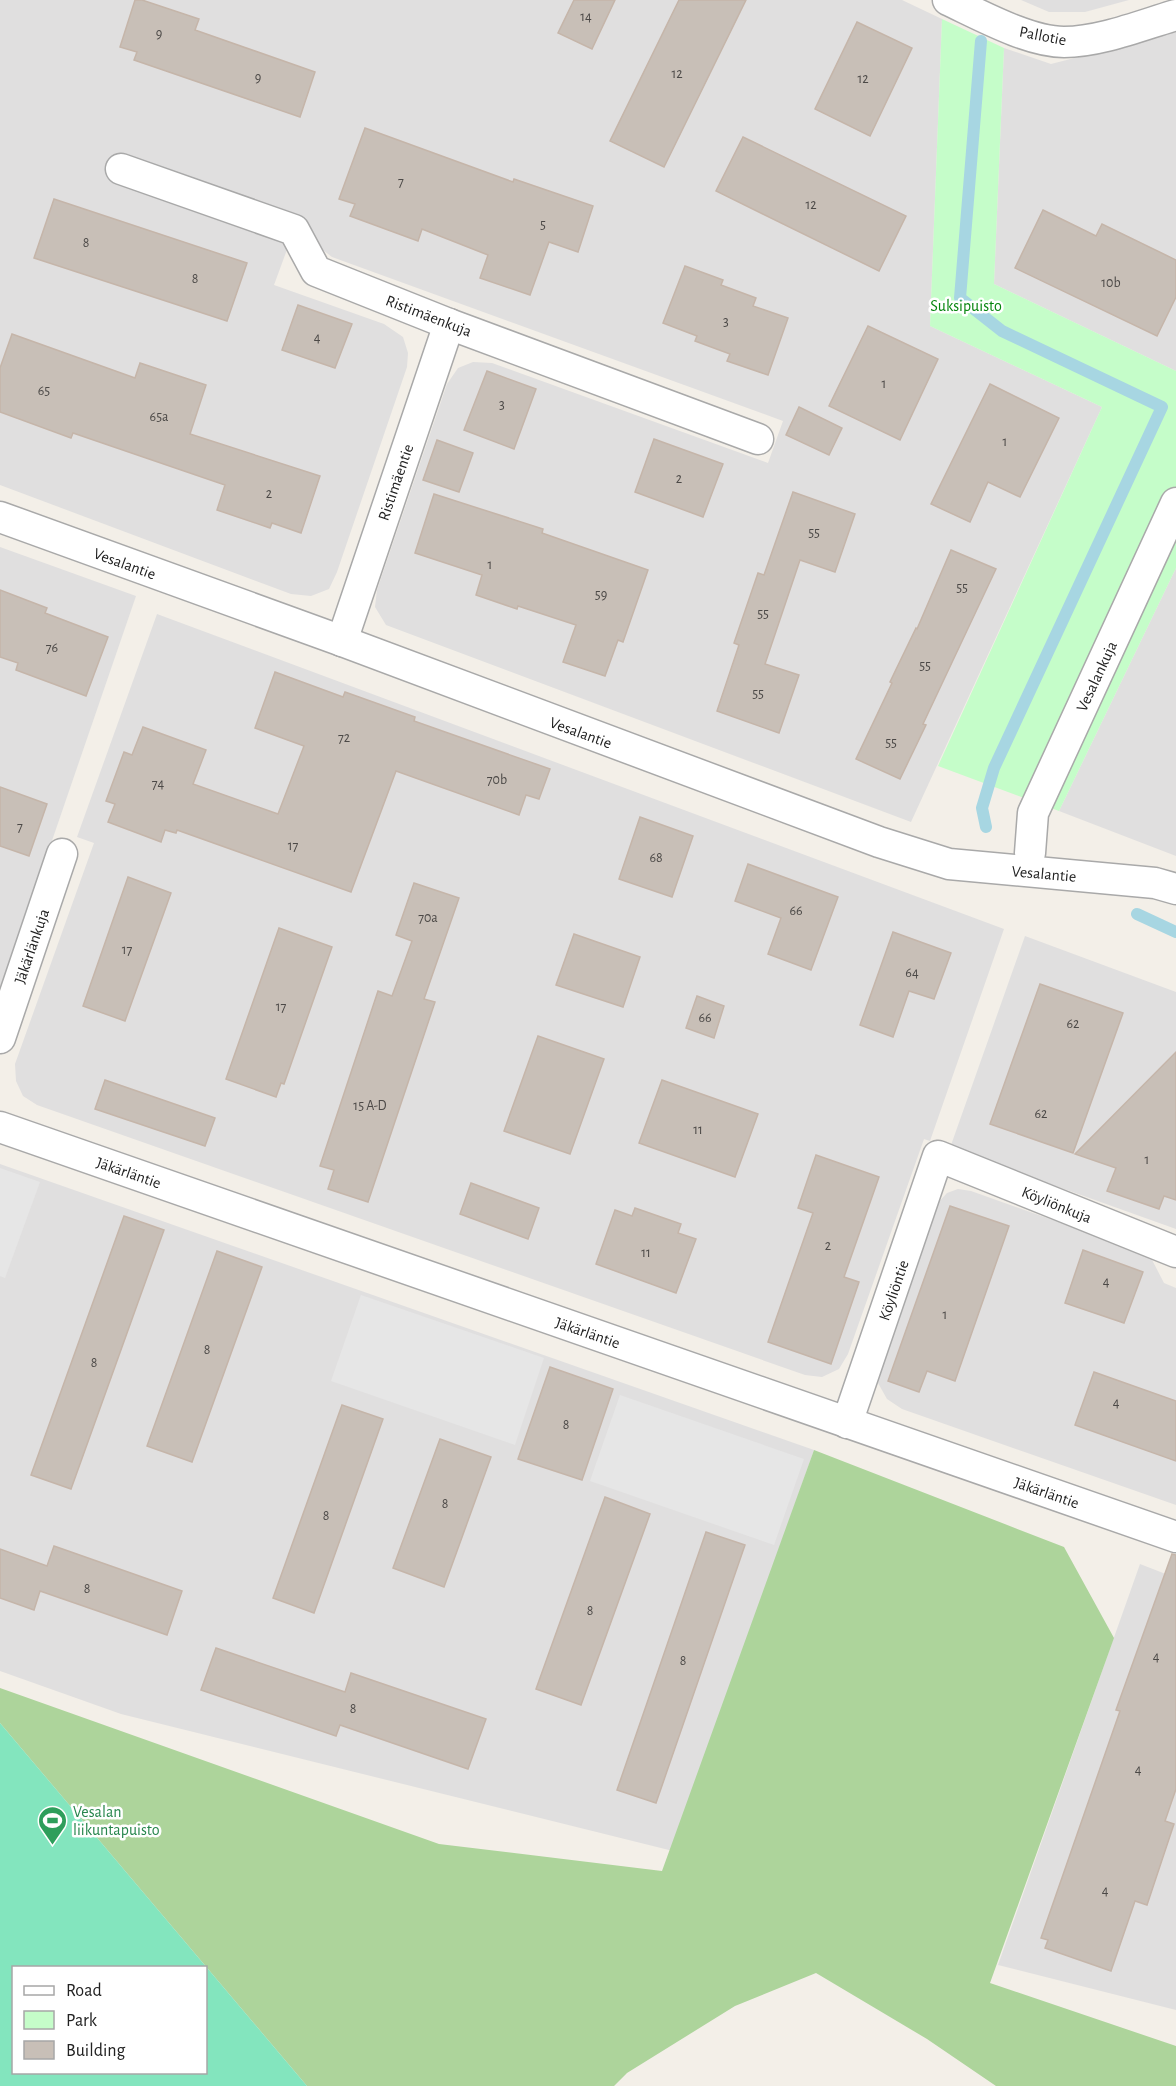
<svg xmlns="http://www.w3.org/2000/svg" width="1176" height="2086" font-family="'Alegreya Sans',sans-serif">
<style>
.residential{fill:#e0dfdf}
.forest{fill:#add49b}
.park{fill:#c5fdc9}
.pitch{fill:#83e5be;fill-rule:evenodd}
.parking{fill:#e6e6e6}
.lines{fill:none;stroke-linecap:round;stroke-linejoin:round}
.stream{stroke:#a7d6e2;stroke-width:12}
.building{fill:#c8bfb7;stroke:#c5b5a9;stroke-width:1.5}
.minor-casing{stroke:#a9a9a9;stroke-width:33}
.minor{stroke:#fff;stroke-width:30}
.labels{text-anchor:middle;stroke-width:5;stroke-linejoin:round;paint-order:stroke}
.number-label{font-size:14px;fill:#4c4947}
.street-label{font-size:16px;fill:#222;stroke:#fff}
.park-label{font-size:16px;fill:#06850e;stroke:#fff}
.leisure-label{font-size:16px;fill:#27864d;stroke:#fff;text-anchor:start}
</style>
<rect width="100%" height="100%" fill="#f3efe8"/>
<g class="residential">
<path d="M 0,0 L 902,0 L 942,19 L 930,326 L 1102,407 L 911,822 L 386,625 L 375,607 L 377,590 L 447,384 L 458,368 L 473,362 L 492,363 L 768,463 L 783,421 L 332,257 L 315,244 L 299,217 L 274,285 L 384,324 L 403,337 L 408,353 L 407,367 L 337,572 L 329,589 L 311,596 L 291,594 L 0,485 Z"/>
<path d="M 1021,0 L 1129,0 L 1085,12 L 1049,12 Z"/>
<path d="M 1176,32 L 1176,371 L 994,284 L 1004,48 L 1051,64 Z"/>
<path d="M 0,547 L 136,596 L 0,992 Z"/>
<path d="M 1176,568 L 1176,856 L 1059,811 Z"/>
<path d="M 157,614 L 1004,929 L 930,1141 L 924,1139 L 848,1354 L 839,1369 L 822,1377 L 805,1375 L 37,1105 L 23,1096 L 16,1081 L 15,1064 L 94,843 L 77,837 Z"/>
<path d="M 1025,936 L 1176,992 L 1176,1229 L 950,1148 Z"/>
<path d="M 0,1164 L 814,1450 L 673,1851 L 121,1714 L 0,1671 Z"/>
<path d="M 958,1189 L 971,1191 L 1149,1254 L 1164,1283 L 1176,1288 L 1176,1505 L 902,1409 L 887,1399 L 878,1383 L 881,1365 L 936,1205 L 947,1193 Z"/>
<path d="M 1140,1564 L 1176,1578 L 1176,2010 L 998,1965 Z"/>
</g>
<path class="forest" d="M 814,1450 L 1064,1547 L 1114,1638 L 990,1983 L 1176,2046 L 1176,2086 L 996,2086 L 927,2039 L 816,1973 L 735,2006 L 627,2073 L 614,2086 L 307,2086 L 0,1723 L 0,1688 L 439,1844 L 662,1871 Z"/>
<path class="park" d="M 942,19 L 1004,48 L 994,284 L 1176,371 L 1176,568 L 1059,811 L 938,766 L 1102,407 L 930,326 Z"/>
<path class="pitch" d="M 0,1723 L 307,2086 L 0,2086 ZM 14,1968 L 206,1968 L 206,2072 L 14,2072 Z"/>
<g class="parking">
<path d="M 0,1168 L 40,1182 L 5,1278 L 0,1276 Z"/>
<path d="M 361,1295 L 544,1358 L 515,1445 L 331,1381 Z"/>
<path d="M 620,1395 L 804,1459 L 774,1545 L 590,1481 Z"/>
</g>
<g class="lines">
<g class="stream">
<path d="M 981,41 L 960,298 L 1002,331 L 1162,407 L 994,768 L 982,808 L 986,827"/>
<path d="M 1137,914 L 1176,932"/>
</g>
</g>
<g class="building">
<path d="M 135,0 L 142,0 L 199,19 L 195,30 L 315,72 L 300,117 L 134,60 L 137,52 L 120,47 Z"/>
<path d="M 574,0 L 615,0 L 592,49 L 558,33 Z"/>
<path d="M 679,0 L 746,0 L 664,167 L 610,141 Z"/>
<path d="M 857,22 L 912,48 L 870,136 L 815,109 Z"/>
<path d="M 365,128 L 513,182 L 514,179 L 593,206 L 578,252 L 549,242 L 530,295 L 480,278 L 488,255 L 422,229 L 418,241 L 350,216 L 355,204 L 339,199 Z"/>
<path d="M 743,137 L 906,216 L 879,271 L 716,191 Z"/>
<path d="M 54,199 L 247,263 L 227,321 L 34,258 Z"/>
<path d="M 1043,210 L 1096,236 L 1102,224 L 1176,260 L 1176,297 L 1157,336 L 1015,268 Z"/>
<path d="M 685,266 L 723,280 L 721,285 L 756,298 L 753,306 L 788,318 L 768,375 L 727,361 L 730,354 L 695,341 L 697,336 L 663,323 Z"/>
<path d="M 298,305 L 352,324 L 335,368 L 282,350 Z"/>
<path d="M 868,326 L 938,359 L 900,440 L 829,406 Z"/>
<path d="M 12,334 L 135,378 L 140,363 L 206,385 L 190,434 L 320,476 L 301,533 L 272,523 L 270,528 L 217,510 L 225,485 L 73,433 L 71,438 L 0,412 L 0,368 Z"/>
<path d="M 487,371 L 536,389 L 514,449 L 464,430 Z"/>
<path d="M 990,384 L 1059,418 L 1020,497 L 988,482 L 970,522 L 931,504 Z"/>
<path d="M 799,407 L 842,428 L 829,455 L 786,435 Z"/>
<path d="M 654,439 L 723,464 L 703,517 L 635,492 Z"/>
<path d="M 437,440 L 473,453 L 459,492 L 423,480 Z"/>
<path d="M 793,492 L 855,514 L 835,572 L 800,560 L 765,664 L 799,675 L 779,733 L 717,711 L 739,645 L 734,643 L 758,573 L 764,575 Z"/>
<path d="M 434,494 L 543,529 L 542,533 L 648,570 L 623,642 L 618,640 L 605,676 L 563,662 L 576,625 L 518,606 L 517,609 L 476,595 L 482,575 L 415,553 Z"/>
<path d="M 951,550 L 996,569 L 923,724 L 926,725 L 900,779 L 856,759 L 892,683 L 890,682 L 916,628 L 917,629 Z"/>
<path d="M 0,590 L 47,608 L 45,613 L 108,637 L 86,696 L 16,670 L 18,663 L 0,657 Z"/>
<path d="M 275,672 L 343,697 L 345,692 L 415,717 L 414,721 L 550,769 L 539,799 L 526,795 L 519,815 L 396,771 L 351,892 L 177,830 L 176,833 L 165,830 L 161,842 L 108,822 L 115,804 L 106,801 L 124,752 L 132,755 L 143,727 L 206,750 L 193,784 L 278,814 L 304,746 L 255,728 Z"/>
<path d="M 0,787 L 47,804 L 29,856 L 0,846 Z"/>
<path d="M 640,817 L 693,836 L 672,897 L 619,879 Z"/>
<path d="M 748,864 L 838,897 L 811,970 L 768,954 L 781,918 L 735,901 Z"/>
<path d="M 128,877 L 171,893 L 125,1021 L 83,1006 Z"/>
<path d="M 414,883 L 459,898 L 424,999 L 435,1002 L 368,1202 L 328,1189 L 334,1170 L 320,1166 L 378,991 L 392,996 L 412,941 L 396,935 Z"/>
<path d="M 279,928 L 332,947 L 284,1084 L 281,1083 L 276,1097 L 226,1079 Z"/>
<path d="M 893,932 L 951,953 L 934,999 L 909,991 L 893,1037 L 860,1025 Z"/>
<path d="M 574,934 L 640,957 L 623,1007 L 556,985 Z"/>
<path d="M 1040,984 L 1123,1013 L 1073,1153 L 990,1124 Z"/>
<path d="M 697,996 L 724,1006 L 714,1038 L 686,1028 Z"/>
<path d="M 538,1036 L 604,1059 L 570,1154 L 504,1131 Z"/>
<path d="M 1176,1052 L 1176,1200 L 1164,1196 L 1159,1209 L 1107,1191 L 1116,1168 L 1075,1154 Z"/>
<path d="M 105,1080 L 215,1118 L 205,1146 L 95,1109 Z"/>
<path d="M 662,1080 L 758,1114 L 735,1177 L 639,1143 Z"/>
<path d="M 816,1155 L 879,1177 L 844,1277 L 859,1282 L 831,1364 L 768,1342 L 813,1213 L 798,1208 Z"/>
<path d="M 471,1183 L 539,1208 L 528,1239 L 460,1214 Z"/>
<path d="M 950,1206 L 1009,1226 L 955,1381 L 927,1371 L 919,1392 L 888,1381 Z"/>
<path d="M 635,1208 L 681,1224 L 678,1233 L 696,1239 L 676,1293 L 596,1264 L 615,1210 L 632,1216 Z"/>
<path d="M 124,1216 L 164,1230 L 71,1489 L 31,1475 Z"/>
<path d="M 1083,1250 L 1143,1272 L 1124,1323 L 1065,1303 Z"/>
<path d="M 217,1251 L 262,1267 L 192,1462 L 147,1446 Z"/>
<path d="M 550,1367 L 613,1389 L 582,1480 L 518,1459 Z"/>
<path d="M 1094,1372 L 1176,1401 L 1176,1461 L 1075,1425 Z"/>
<path d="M 342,1405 L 383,1419 L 314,1613 L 273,1598 Z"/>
<path d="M 440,1439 L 491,1457 L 444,1587 L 393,1568 Z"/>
<path d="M 605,1497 L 650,1514 L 581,1705 L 536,1689 Z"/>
<path d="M 706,1532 L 745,1545 L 656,1803 L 617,1790 Z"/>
<path d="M 54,1546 L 182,1591 L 167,1635 L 40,1591 L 34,1610 L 0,1598 L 0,1549 L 47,1566 Z"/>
<path d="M 1172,1554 L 1176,1555 L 1176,1789 L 1165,1821 L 1174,1824 L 1147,1905 L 1135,1901 L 1111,1971 L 1045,1948 L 1048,1940 L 1041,1938 L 1120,1711 L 1116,1710 Z"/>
<path d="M 216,1648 L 345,1692 L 351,1673 L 486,1719 L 468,1769 L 340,1725 L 336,1736 L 201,1690 Z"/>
</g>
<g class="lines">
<defs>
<g id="minor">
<path d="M 948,0 C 980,15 1029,42 1064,42 C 1100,42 1142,25 1176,15"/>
<path d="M 121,169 L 294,230 L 316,271 L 449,324 L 758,439"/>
<path d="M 0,517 L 342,641 L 879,842 L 949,864 L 1155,883 L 1176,889"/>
<path d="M 342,641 L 449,324"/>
<path d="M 1030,853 L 1033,813 L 1176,503"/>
<path d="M 0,1038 L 62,854"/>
<path d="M 0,1127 L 1176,1537"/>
<path d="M 847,1423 L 938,1156 L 1176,1252"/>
</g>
</defs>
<use href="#minor" class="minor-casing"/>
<use href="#minor" class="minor"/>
</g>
<defs>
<symbol id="stadium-pin" viewBox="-11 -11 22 30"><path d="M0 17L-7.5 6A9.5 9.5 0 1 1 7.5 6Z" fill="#2e9e5b" stroke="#fff"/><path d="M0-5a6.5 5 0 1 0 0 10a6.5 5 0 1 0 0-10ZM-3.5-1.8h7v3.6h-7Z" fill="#fff"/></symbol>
</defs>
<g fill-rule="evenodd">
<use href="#stadium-pin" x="36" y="1804" width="33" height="45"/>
</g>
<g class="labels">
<g class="number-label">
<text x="586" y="21">14</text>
<text x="159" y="38">9</text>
<text x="677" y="78">12</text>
<text x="258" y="82">9</text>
<text x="863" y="83">12</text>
<text x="401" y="186">7</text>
<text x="811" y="209">12</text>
<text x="543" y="229">5</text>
<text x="86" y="247">8</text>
<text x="195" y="283">8</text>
<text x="1111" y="287">10b</text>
<text x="726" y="326">3</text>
<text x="317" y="342">4</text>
<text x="884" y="388">1</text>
<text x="44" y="395">65</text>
<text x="502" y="409">3</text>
<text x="159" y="421">65a</text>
<text x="1005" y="446">1</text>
<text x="679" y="483">2</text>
<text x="269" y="498">2</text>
<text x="814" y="537">55</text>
<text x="490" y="569">1</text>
<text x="962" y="592">55</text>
<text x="601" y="599">59</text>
<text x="763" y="618">55</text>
<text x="52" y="652">76</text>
<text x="925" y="670">55</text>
<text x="758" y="698">55</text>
<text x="344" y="742">72</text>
<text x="891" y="747">55</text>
<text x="497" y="784">70b</text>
<text x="158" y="788">74</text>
<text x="20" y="831">7</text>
<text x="293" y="850">17</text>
<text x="656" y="862">68</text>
<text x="796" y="915">66</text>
<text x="428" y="922">70a</text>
<text x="127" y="954">17</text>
<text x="912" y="977">64</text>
<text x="281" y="1011">17</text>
<text x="705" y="1022">66</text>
<text x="1073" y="1028">62</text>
<text x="370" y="1110">15 A-D</text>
<text x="1041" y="1118">62</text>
<text x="698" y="1134">11</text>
<text x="1147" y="1164">1</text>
<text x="828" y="1250">2</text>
<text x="646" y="1257">11</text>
<text x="1106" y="1286">4</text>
<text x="945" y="1319">1</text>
<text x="207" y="1354">8</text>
<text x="94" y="1367">8</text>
<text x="1116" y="1407">4</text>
<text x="566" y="1429">8</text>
<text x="445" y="1508">8</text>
<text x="326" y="1520">8</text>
<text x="87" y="1593">8</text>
<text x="590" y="1615">8</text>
<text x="1156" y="1661">4</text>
<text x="683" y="1665">8</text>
<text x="353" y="1713">8</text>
<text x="1138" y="1774">4</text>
<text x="1105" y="1895">4</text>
</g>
<g class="street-label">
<text transform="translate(1043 35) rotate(11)" y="6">Pallotie</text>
<text transform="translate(429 315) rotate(21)" y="6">Ristimäenkuja</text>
<text transform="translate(395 482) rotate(-71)" y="6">Ristimäentie</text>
<text transform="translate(125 563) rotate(20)" y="6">Vesalantie</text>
<text transform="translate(1096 676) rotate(-65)" y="6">Vesalankuja</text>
<text transform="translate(581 732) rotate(20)" y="6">Vesalantie</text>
<text transform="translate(1044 873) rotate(5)" y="6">Vesalantie</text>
<text transform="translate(31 946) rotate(-71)" y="6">Jäkärlänkuja</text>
<text transform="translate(129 1172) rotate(19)" y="6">Jäkärläntie</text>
<text transform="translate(1057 1204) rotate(22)" y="6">Köyliönkuja</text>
<text transform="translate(893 1290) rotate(-71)" y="6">Köyliöntie</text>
<text transform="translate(588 1332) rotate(19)" y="6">Jäkärläntie</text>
<text transform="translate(1047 1492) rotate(19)" y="6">Jäkärläntie</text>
</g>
<g class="park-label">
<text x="966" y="311">Suksipuisto</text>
</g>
<g class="leisure-label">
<text x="73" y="1817">Vesalan<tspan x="73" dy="18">liikuntapuisto</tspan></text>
</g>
</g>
<rect x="12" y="1966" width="195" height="108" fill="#ffffff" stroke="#a7a7a7" stroke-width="1.5"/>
<rect x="24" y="1986" width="30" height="9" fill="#ffffff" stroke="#a7a7a7" stroke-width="1.5"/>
<text x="66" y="1996" font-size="18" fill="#222222">Road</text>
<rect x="24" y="2011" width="30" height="18" fill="#c5fdc9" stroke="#a7a7a7" stroke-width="1.5"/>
<text x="66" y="2026" font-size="18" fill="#222222">Park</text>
<rect x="24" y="2041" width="30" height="18" fill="#c8bfb7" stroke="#a7a7a7" stroke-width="1.5"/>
<text x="66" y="2056" font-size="18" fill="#222222">Building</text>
</svg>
